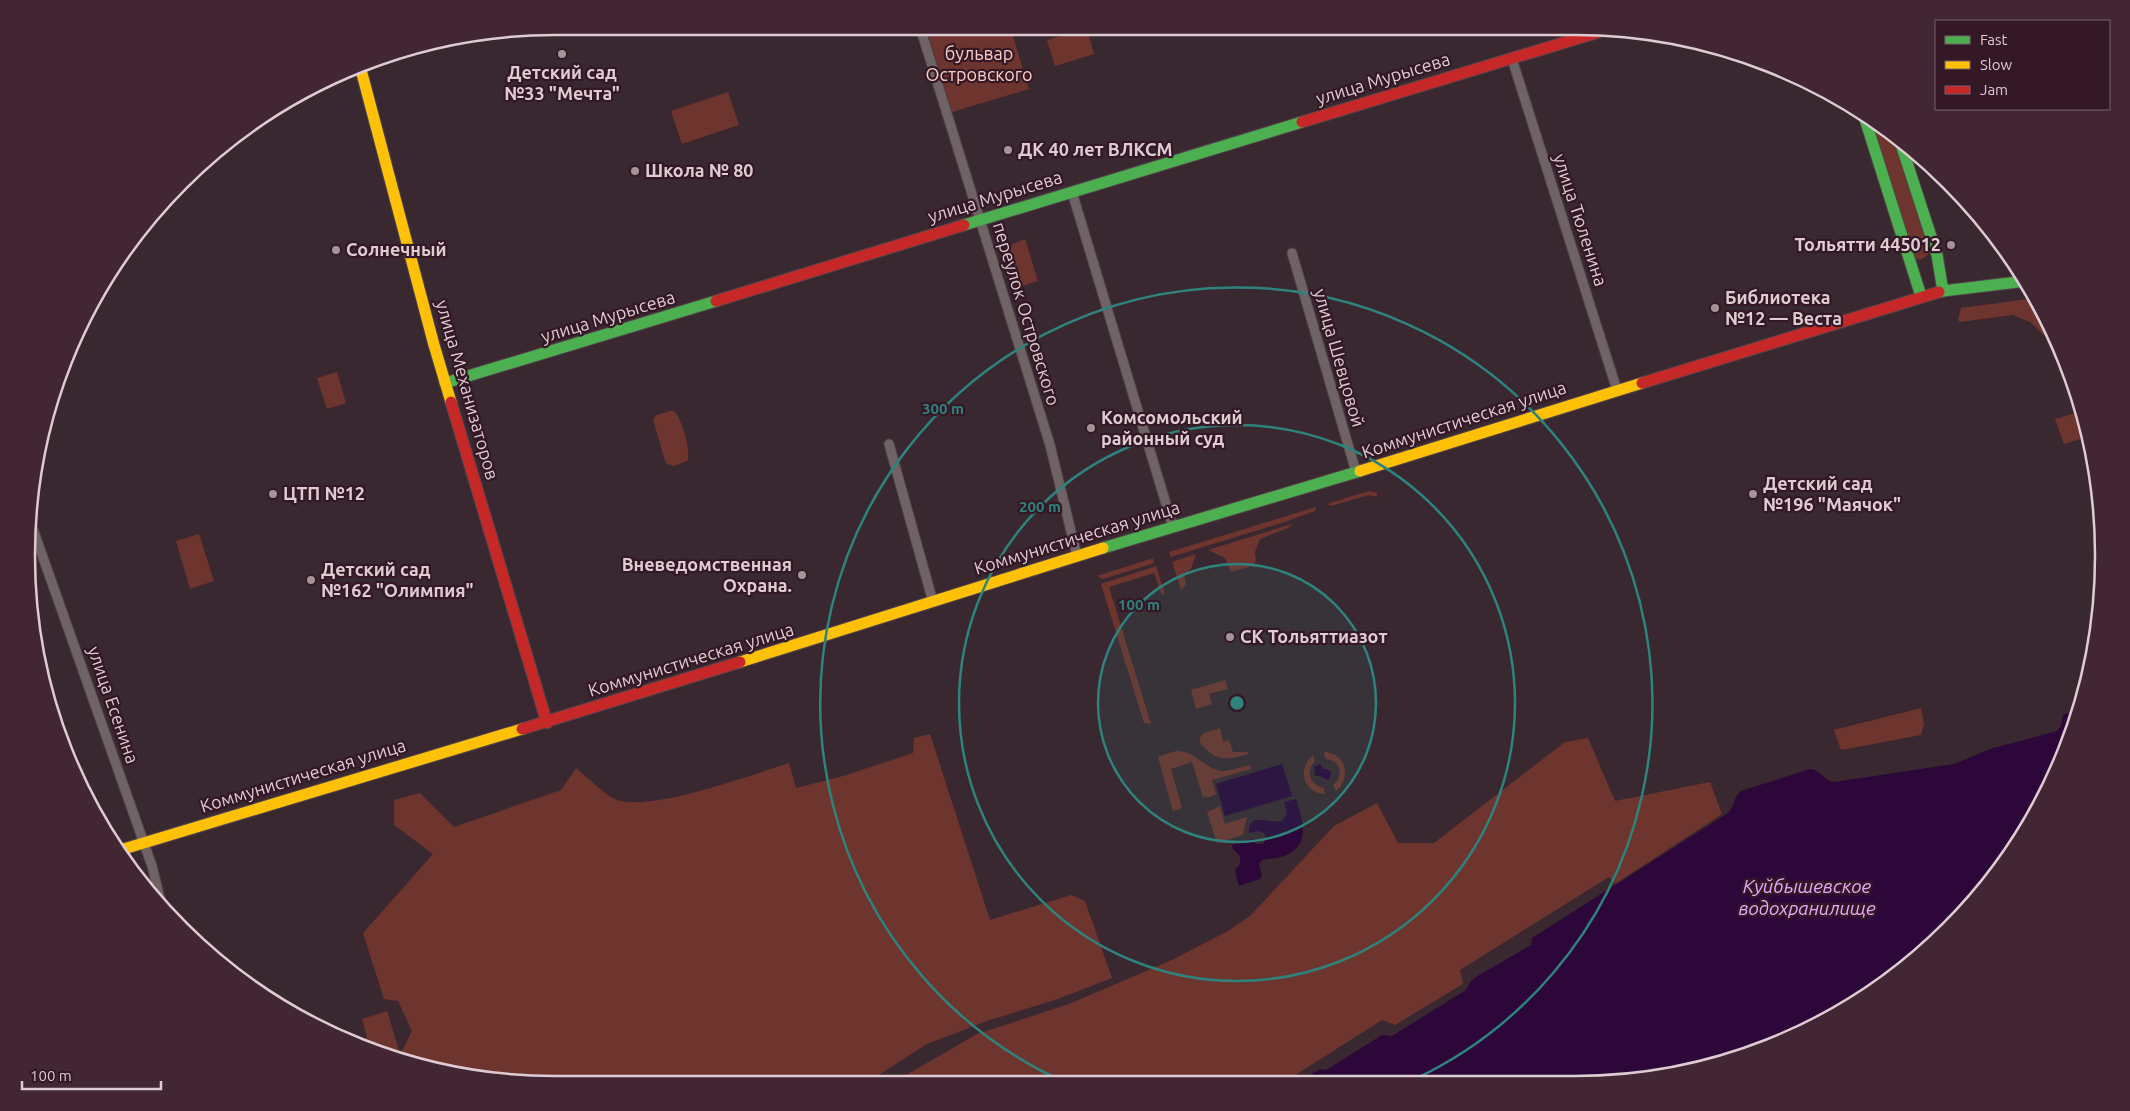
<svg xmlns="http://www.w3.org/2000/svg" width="2130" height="1111" font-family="Ubuntu,sans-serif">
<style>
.green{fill:#6e352e}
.water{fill:#2d0739}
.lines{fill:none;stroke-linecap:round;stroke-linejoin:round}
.street-casing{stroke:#52444a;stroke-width:11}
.fast-casing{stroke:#52444a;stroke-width:13}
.slow-casing{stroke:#52444a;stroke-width:13}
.jam-casing{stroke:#52444a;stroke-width:13}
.street{stroke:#706366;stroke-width:9}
.fast{stroke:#4caf50;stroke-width:11}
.slow{stroke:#ffc107;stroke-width:11}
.jam{stroke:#c62828;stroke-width:11}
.ring{fill:none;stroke:#2e837d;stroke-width:2.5}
.poi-dot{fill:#a5939a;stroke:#341825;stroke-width:2}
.labels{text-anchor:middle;stroke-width:4.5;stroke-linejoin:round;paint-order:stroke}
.park-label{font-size:18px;fill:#facdc5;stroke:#341825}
.poi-label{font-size:18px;font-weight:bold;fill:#dfccd3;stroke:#341825;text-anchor:start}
.street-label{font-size:18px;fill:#dfccd3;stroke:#341825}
.water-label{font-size:19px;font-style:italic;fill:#e4a9fd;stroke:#341825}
.rim{fill:none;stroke:#dfccd3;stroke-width:2.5}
.centre{fill:#2e837d;stroke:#341825;stroke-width:2.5}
.ring-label{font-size:15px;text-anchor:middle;font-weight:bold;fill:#2e837d;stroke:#341825;stroke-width:4.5;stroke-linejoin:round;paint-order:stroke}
</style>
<rect width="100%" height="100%" fill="#392830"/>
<g class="green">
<path d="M 926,27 L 1010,27 L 1029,89 L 952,112 Z"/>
<path d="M 1087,28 L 1094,54 L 1055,66 L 1047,40 Z"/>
<path d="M 728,92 L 739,125 L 682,144 L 671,111 Z"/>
<path d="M 1871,119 L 1892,133 L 1929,251 L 1928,255 L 1920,260 L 1914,257 Z"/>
<path d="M 1025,239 L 1038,281 L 1022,286 L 1009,246 Z"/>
<path d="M 2036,298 L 2059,349 L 2030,322 L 2013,315 L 1960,322 L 1958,320 L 1961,308 Z"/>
<path d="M 337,372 L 346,403 L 327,409 L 317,378 Z"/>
<path d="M 670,411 L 674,411 C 681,416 692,453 687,461 L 674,466 L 667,464 L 665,461 L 653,419 L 657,415 Z"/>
<path d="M 2075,413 L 2084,438 L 2064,444 L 2055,419 Z"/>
<path d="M 1369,491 L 1377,493 L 1377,497 L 1369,495 L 1331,506 L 1327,504 Z"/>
<path d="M 1316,507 L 1315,511 L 1292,519 L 1291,520 L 1171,557 L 1169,552 Z"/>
<path d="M 1292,524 L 1288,528 L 1260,539 L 1255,552 L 1256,561 L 1252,566 L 1231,572 L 1225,558 L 1208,550 Z"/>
<path d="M 199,534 L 214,581 L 190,589 L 176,541 Z"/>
<path d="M 1196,554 L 1191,569 L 1184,575 L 1186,585 L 1181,590 L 1172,562 Z"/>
<path d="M 1153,558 L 1154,563 L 1103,579 L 1097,576 Z"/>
<path d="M 1156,566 L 1165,595 L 1161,593 L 1154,573 L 1109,587 L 1151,724 L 1144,723 L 1101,584 Z"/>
<path d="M 1225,680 L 1228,689 L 1209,694 L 1212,704 L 1196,709 L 1191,690 Z"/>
<path d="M 1921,708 L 1924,724 L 1921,735 L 1841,750 L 1834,730 Z"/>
<path d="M 1220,728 L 1223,742 L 1229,740 L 1233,752 L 1247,752 L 1249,754 C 1232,758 1221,763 1207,750 C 1202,746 1199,743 1200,737 L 1204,733 Z"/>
<path d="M 930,734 L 990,920 L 1071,895 L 1085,901 L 1112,978 L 1058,999 L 987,1021 L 927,1044 L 866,1083 L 521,1084 L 419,1067 L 398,1059 L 412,1031 L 398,1001 L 384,999 L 363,933 L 433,854 L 394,825 L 394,800 L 420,793 L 454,827 L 561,790 L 576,768 C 586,776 604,794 615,799 C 646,814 754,774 789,763 L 796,788 L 843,776 L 913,753 L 914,738 Z"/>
<path d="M 1588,738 L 1615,801 L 1710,782 L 1722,814 L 1615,884 L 1609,877 L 1460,970 L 1463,984 L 1395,1025 L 1382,1020 L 1286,1081 L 894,1082 L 977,1034 L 1069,1004 L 1172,960 L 1228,931 L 1250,916 L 1334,826 L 1377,803 L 1398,843 L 1434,843 L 1565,742 Z"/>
<path d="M 1176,751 C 1196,751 1205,769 1222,771 C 1231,771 1241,767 1250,765 L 1251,769 L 1212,780 L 1216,794 L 1207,798 L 1206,796 L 1203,797 L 1192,762 L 1171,769 L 1182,808 L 1173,811 L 1158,757 Z"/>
<path d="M 1324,752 C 1346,753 1352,777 1336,791 L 1333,785 C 1341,779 1342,770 1335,762 L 1325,758 Z"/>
<path d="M 1313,755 L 1315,761 C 1305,772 1310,785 1324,788 L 1325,794 C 1303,793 1297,769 1313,755 Z"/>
<path d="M 1220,806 L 1225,824 L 1247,817 L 1243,835 L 1217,843 L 1207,812 Z"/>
<path d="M 387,1011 L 400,1054 L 392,1057 L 366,1047 L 362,1039 L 367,1037 L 362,1019 Z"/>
</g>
<g class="water">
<path d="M 2079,709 L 2049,790 L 1972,905 L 1869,995 L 1777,1045 L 1644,1080 L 1300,1081 L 1320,1069 L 1326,1070 L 1382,1035 L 1392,1036 L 1466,990 L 1471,981 L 1479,975 L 1531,945 L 1532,938 L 1728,813 C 1735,807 1733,797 1741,791 L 1810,769 C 1821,770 1823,780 1834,782 L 1954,764 L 1990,749 L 2057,731 L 2061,726 L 2063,715 Z"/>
<path d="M 1282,764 L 1292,796 L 1225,816 L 1216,784 Z"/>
<path d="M 1320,764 L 1323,769 L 1327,769 L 1331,772 L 1330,778 L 1327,780 L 1320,776 L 1315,776 L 1314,767 Z"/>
<path d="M 1296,799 C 1303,822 1312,846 1282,857 C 1275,859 1269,858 1262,860 L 1259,864 L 1262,875 L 1260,879 L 1239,886 L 1235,870 L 1240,864 L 1240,856 L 1233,849 L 1232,845 L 1252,839 L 1256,844 L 1263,844 L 1266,838 L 1264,833 L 1258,831 L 1249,833 C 1248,810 1271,825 1282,821 L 1287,814 L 1284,802 Z"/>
</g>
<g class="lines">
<defs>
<g id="street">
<path d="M 920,27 L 1050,445 L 1077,556"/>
<path d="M 1512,59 L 1617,390"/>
<path d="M 1072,192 L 1173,527"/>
<path d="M 1292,253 L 1356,472"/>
<path d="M 889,444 L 933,602"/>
<path d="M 28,515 L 152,866 L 162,907"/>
</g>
<g id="fast">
<path d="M 1864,116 L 1921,296"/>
<path d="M 1899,138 L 1937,255 L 1943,291 L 1939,292"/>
<path d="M 964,225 L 1302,122"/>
<path d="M 1943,291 L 2026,281"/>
<path d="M 445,383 L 716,301"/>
<path d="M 1103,548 L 1360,471"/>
</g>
<g id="slow">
<path d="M 360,66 L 434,345 L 451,402"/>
<path d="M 1360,471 L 1642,383"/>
<path d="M 740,662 L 1103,548"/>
<path d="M 117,851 L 522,729"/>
</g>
<g id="jam">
<path d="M 1302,122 L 1612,28"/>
<path d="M 716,301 L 964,225"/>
<path d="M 1642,383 L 1939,292"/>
<path d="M 451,402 L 547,723"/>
<path d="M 522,729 L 740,662"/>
</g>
</defs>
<use href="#street" class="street-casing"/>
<use href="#fast" class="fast-casing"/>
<use href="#slow" class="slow-casing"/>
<use href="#jam" class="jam-casing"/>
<use href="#street" class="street"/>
<use href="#fast" class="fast"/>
<use href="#slow" class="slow"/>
<use href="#jam" class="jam"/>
</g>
<circle cx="1237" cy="703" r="139" fill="#2e837d" fill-opacity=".12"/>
<g class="ring">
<circle cx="1237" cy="703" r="139"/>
<circle cx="1237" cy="703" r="278"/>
<path d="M1064 1082A416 416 0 1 1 1413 1080"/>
</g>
<g class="poi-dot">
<circle cx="562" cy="54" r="5"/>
<circle cx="1008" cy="150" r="5"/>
<circle cx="635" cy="171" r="5"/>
<circle cx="1951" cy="245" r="5"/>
<circle cx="336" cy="250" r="5"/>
<circle cx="1715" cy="308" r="5"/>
<circle cx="1091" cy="428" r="5"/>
<circle cx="273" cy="494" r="5"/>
<circle cx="1753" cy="494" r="5"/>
<circle cx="802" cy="575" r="5"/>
<circle cx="311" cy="580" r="5"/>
<circle cx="1230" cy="637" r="5"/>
</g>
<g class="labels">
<g class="park-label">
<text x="979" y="60">бульвар<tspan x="979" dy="21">Островского</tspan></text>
</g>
<g class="poi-label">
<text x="562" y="79" text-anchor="middle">Детский сад<tspan x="562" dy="21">№33 "Мечта"</tspan></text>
<text x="1018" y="156">ДК 40 лет ВЛКСМ</text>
<text x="645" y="177">Школа № 80</text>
<text x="1941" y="251" text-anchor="end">Тольятти 445012</text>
<text x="346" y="256">Солнечный</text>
<text x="1725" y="304">Библиотека<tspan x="1725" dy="21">№12 — Веста</tspan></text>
<text x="1101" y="424">Комсомольский<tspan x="1101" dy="21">районный суд</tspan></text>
<text x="1763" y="490">Детский сад<tspan x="1763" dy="21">№196 "Маячок"</tspan></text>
<text x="283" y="500">ЦТП №12</text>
<text x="792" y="571" text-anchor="end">Вневедомственная<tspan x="792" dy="21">Охрана.</tspan></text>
<text x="321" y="576">Детский сад<tspan x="321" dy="21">№162 "Олимпия"</tspan></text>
<text x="1240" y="643">СК Тольяттиазот</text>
</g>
<g class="street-label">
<text transform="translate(1383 79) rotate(-17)" y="6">улица Мурысева</text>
<text transform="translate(995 197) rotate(-17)" y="6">улица Мурысева</text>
<text transform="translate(1580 220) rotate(72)" y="6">улица Тюленина</text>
<text transform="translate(1026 314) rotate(73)" y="6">переулок Островского</text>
<text transform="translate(608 317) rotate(-17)" y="6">улица Мурысева</text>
<text transform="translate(1339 358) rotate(74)" y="6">улица Шевцовой</text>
<text transform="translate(467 390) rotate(74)" y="6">улица Механизаторов</text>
<text transform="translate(1464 420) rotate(-18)" y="6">Коммунистическая улица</text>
<text transform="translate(1077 538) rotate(-17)" y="6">Коммунистическая улица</text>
<text transform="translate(691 660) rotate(-17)" y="6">Коммунистическая улица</text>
<text transform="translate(113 705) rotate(71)" y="6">улица Есенина</text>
<text transform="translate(303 776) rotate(-17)" y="6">Коммунистическая улица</text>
</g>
<g class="water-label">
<text x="1807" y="893">Куйбышевское<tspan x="1807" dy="22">водохранилище</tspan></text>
</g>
</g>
<path d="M0 0H2130V1111H0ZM555 35H1575A520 520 0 0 1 2095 555V556A520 520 0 0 1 1575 1076H555A520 520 0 0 1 35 556V555A520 520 0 0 1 555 35Z" fill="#422633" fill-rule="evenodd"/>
<path class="rim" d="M555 35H1575A520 520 0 0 1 2095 555V556A520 520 0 0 1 1575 1076H555A520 520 0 0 1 35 556V555A520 520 0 0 1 555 35Z"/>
<circle cx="1237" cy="703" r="8" class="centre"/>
<g class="ring-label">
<text x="943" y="414">300 m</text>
<text x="1040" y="512">200 m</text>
<text x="1139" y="610">100 m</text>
</g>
<rect x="1935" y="20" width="175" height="90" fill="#341825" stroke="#78606b"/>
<rect x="1945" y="36" width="25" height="8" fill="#4caf50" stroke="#78606b"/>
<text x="1980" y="45" font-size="15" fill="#dfccd3">Fast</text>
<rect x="1945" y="61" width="25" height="8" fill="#ffc107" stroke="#78606b"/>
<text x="1980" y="70" font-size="15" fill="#dfccd3">Slow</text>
<rect x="1945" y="86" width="25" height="8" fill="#c62828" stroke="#78606b"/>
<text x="1980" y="95" font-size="15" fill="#dfccd3">Jam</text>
<path d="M22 1081v8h139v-8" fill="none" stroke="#dfccd3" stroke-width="2.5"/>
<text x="30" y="1081" font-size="15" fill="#dfccd3" stroke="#341825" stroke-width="4" paint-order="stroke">100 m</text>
</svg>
